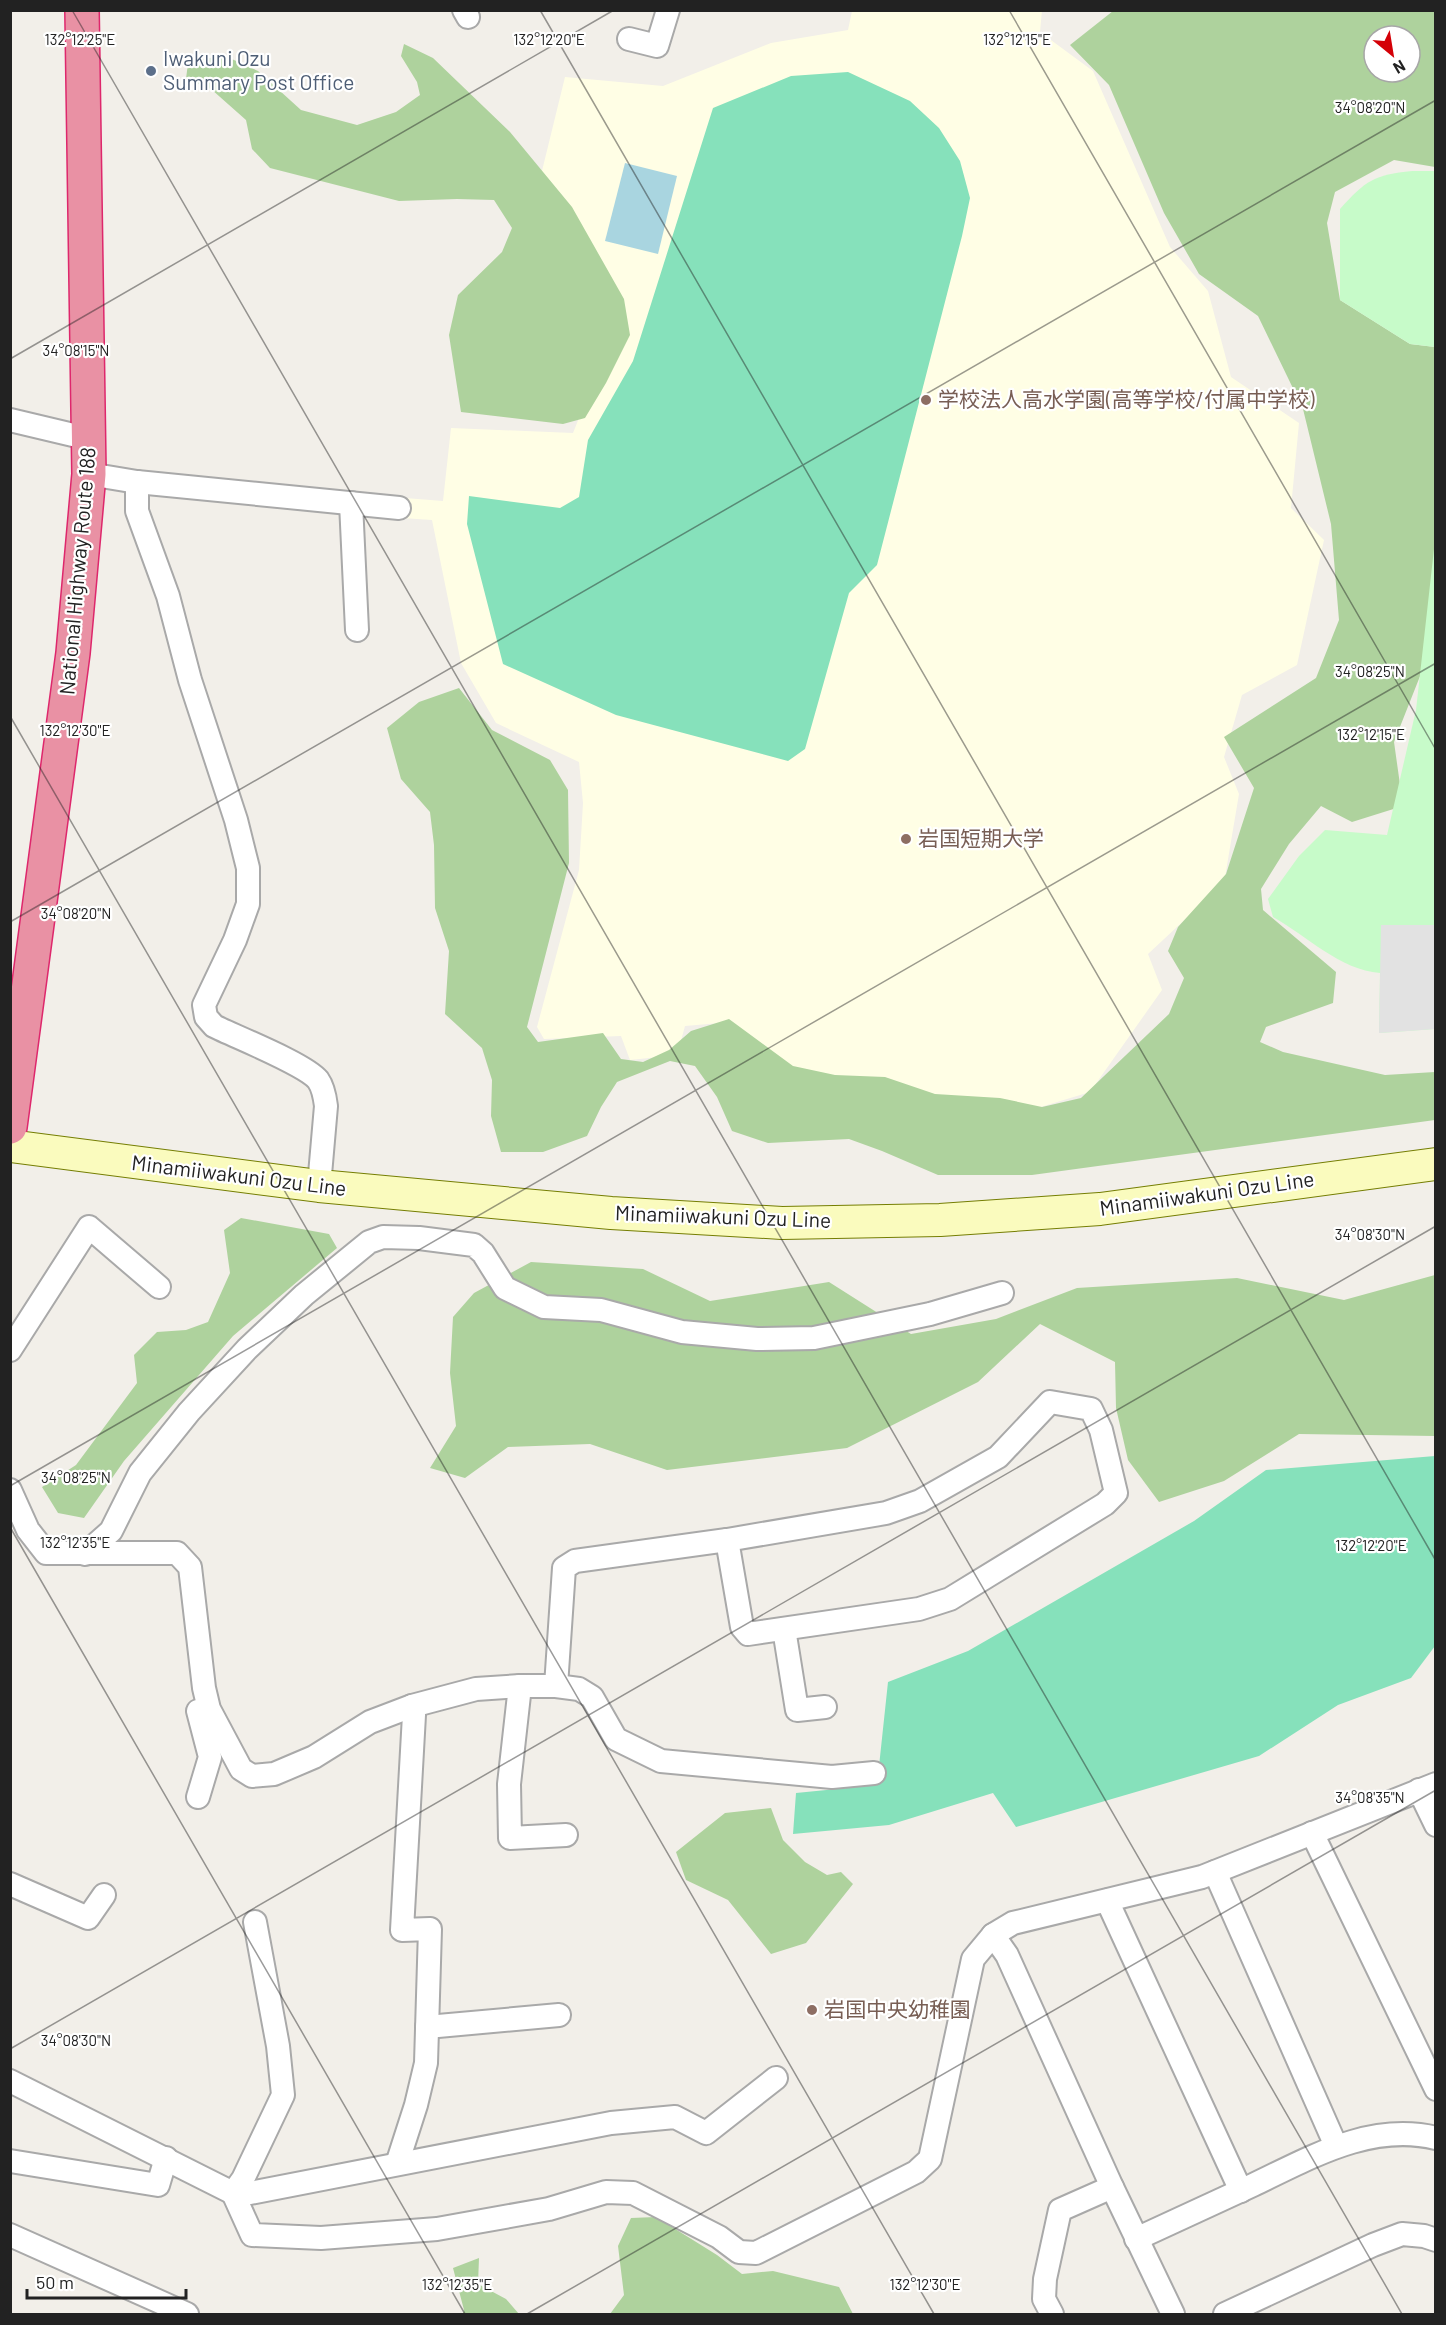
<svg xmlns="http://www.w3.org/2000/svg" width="1446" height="2325" font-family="Barlow,'Noto Sans JP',sans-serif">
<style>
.education{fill:#fffee5}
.forest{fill:#aed29d;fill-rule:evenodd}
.park{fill:#c7fbc9}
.pitch{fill:#86e1bb}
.parking{fill:#e2e2e2}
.water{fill:#a9d5e0}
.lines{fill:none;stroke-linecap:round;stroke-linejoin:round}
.street-casing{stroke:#a9a9a9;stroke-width:26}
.secondary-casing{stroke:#757e03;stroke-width:34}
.highway-casing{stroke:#de276c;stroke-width:36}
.street{stroke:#fff;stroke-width:22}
.secondary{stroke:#fafbbe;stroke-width:32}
.highway{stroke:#e991a4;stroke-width:33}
.ticks{fill:none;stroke:#222;stroke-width:1.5;stroke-opacity:0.45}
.service-dot{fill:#5c6f8a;stroke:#fff;stroke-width:2}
.education-dot{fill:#8d6e63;stroke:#fff;stroke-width:2}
.labels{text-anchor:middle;stroke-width:4.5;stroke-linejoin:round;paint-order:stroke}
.service-label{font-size:21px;fill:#4e5e75;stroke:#fff;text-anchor:start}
.education-label{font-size:21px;fill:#785e54;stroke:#fff;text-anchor:start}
.street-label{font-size:21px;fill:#222;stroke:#fff}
.ticks-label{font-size:15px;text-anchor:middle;fill:#222;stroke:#fff;stroke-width:4.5;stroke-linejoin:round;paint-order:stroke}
</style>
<rect width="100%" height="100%" fill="#f2efe9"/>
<path class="education" d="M 1042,10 L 1040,32 L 1093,71 L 1170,247 L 1208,291 L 1231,377 L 1299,423 L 1291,508 L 1324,540 L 1297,665 L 1242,695 L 1224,757 L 1239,794 L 1224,883 L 1148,954 L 1162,990 L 1090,1092 L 1021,1113 L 791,1072 L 720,1023 L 685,1026 L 677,1055 L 630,1060 L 621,1036 L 544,1039 L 537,1027 L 579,870 L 583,803 L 579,762 L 496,723 L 461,663 L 432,520 L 402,518 L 405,498 L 443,501 L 451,428 L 573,433 L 622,310 L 540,179 L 565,77 L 663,86 L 771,43 L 848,30 L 852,11 Z"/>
<g class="forest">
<path d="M 1113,11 L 1435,11 L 1435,167 L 1394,160 L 1335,192 L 1327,223 L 1340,300 L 1410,344 L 1435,347 L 1435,646 L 1426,661 L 1394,742 L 1403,806 L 1352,822 L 1321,806 L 1289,844 L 1261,889 L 1263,910 L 1336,972 L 1333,1003 L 1266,1027 L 1260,1042 L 1283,1052 L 1385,1075 L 1435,1072 L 1435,1120 L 1032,1175 L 938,1175 L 882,1151 L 849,1139 L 768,1143 L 732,1131 L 717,1097 L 695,1066 L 670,1061 L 617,1082 L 601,1107 L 587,1136 L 543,1152 L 501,1152 L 491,1116 L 492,1080 L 482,1048 L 445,1014 L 449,951 L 435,908 L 434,845 L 430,812 L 401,779 L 387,728 L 419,702 L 459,688 L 492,730 L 550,760 L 568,790 L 569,863 L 527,1027 L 538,1042 L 603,1033 L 621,1059 L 643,1062 L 669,1050 L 691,1031 L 729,1019 L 793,1066 L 835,1075 L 885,1077 L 935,1094 L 1000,1098 L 1042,1107 L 1081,1098 L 1169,1014 L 1184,978 L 1168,951 L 1178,927 L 1226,874 L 1254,788 L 1224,737 L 1316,678 L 1339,620 L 1331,524 L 1303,409 L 1258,316 L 1199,274 L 1164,213 L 1109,85 L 1070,45 ZM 1374,36 L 1410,36 L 1410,72 L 1374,72 Z"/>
<path d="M 404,44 L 433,58 L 510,132 L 572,207 L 624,299 L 630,335 L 606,383 L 585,418 L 563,424 L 461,412 L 449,335 L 458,295 L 502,252 L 512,228 L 494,200 L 457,199 L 399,201 L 270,168 L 252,149 L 246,120 L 211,89 L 186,79 L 188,63 L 223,55 L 258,71 L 301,110 L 357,125 L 396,112 L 420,95 L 417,82 L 401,56 Z"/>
<path d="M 241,1218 L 329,1234 L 337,1248 L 233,1336 L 124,1461 L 84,1518 L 58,1513 L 42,1487 L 76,1465 L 137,1383 L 134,1355 L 157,1332 L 186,1330 L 208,1322 L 230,1273 L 224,1230 Z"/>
<path d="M 531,1262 L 643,1269 L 710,1301 L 829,1282 L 911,1334 L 996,1319 L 1077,1288 L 1237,1278 L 1344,1300 L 1435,1275 L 1435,1436 L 1299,1434 L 1224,1481 L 1159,1502 L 1128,1460 L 1116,1408 L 1115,1362 L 1040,1324 L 978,1382 L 847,1448 L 667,1470 L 590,1444 L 508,1447 L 465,1478 L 430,1468 L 456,1426 L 450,1373 L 453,1317 L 474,1293 Z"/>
<path d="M 771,1808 L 783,1840 L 805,1862 L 827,1875 L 841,1872 L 853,1884 L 806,1943 L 771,1954 L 728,1900 L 686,1880 L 676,1852 L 725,1813 Z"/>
<path d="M 656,2217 L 717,2255 L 742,2274 L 773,2271 L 839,2287 L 853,2314 L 610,2314 L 624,2295 L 618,2246 L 631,2218 Z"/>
<path d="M 479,2258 L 478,2284 L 506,2299 L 519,2314 L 463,2314 L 464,2310 L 453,2268 Z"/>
</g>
<g class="park">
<path d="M 1412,171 L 1435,171 L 1435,347 L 1410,344 L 1340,300 L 1340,209 C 1366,180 1374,175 1412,171 Z"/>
<path d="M 1435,540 L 1435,1029 L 1379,1033 L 1380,973 C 1340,970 1307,936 1273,917 L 1268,899 L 1299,856 L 1325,830 L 1387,835 L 1416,710 Z"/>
</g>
<g class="pitch">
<path d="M 848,72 L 910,101 L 939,128 L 960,161 L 970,198 L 962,236 L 877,565 L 849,593 L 805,749 L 788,761 L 616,715 L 503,664 L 467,524 L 469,496 L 560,508 L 579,497 L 588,440 L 633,361 L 713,108 L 791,76 Z"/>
<path d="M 1435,1456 L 1435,1646 L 1411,1678 L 1338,1705 L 1259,1756 L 1016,1827 L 993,1793 L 889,1825 L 793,1834 L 796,1793 L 877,1785 L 888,1682 L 968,1651 L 1194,1521 L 1266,1470 Z"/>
</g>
<path class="parking" d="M 1381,925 L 1435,925 L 1435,1029 L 1379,1033 Z"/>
<path class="water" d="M 625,163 L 677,176 L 658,254 L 605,241 Z"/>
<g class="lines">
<defs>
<g id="street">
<path d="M 464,10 L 468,17"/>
<path d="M 629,39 L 657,46 L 668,10"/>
<path d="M 10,420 L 90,439"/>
<path d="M 89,474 L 137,482 L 399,508"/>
<path d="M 137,482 L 137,511 L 168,596 L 190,680 L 236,820 L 248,868 L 248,904 L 235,940 L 204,1005 L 206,1017 L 214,1026 C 236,1037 305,1064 318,1080 C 323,1087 325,1098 326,1106 L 319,1186"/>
<path d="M 351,503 L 357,630"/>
<path d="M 10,1350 L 89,1227 L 159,1287"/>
<path d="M 1050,1402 L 1091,1409 L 1101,1430 L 1116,1493 L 1105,1504 L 950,1599 L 919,1609 L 748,1634 L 742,1627 L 727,1540 L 886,1513 L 920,1501 L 998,1457 Z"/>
<path d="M 10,1490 L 28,1530 L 46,1553 L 177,1553 L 190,1567 L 204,1688 L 209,1709 L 241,1769 L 252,1776 L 274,1774 L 314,1757 L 370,1722 L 412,1706 L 476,1689 L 520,1686 L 556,1686 L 579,1689 L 592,1697 L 616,1739 L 661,1761 L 832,1777 L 874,1773"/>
<path d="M 85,1554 L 111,1531 L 140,1473 L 189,1412 L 247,1349 L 304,1295 L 369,1242 L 383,1237 L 419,1238 L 474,1245 L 483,1253 L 505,1288 L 544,1307 L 601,1310 L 682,1332 L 757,1339 L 814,1338 L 930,1314 L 1002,1293"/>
<path d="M 784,1629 L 797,1710 L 825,1707"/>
<path d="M 520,1686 L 509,1784 L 510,1838 L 566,1835"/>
<path d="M 556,1686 L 564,1568 L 575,1561 L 727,1540"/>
<path d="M 1419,1790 L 1436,1825"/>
<path d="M 198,1797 L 210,1757 L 198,1711"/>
<path d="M 1312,1833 L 1436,2089"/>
<path d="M 1215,1872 L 1336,2146"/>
<path d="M 10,1884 L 88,1918 L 104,1895"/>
<path d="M 1109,1900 L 1111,1909 L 1241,2191"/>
<path d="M 255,1922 L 278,2046 L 283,2095 L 243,2179 L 233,2193 L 252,2235 L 321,2238 L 437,2229 L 549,2209 L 606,2192 L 633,2193 L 719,2237 L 739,2252 L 756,2253 L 916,2172 L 930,2159 L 973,1959 L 993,1935 L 1013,1923 L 1202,1877 L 1436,1784"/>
<path d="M 993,1935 L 1007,1955 L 1112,2187 L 1173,2314"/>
<path d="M 427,2027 L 559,2015"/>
<path d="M 10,2081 L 233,2193 L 250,2193 L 611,2123 L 675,2117 L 706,2133 L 776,2078"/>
<path d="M 10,2161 L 158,2185 L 166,2158"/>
<path d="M 397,2164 L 416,2105 L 426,2063 L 430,1929 L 402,1930 L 414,1715 L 412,1706"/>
<path d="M 10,2235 L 187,2314"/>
<path d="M 1136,2239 C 1175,2221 1214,2203 1253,2185 C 1310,2158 1370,2122 1436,2138"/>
<path d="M 1052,2314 L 1044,2299 L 1045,2279 L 1060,2210 L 1112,2187"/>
<path d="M 1225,2314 L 1373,2245 L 1402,2234 L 1424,2236 L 1436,2240"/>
</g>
<path id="secondary" d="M 10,1146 L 319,1186 L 611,1213 L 782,1223 L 940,1220 L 1100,1209 L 1436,1164"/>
<path id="highway" d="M 10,1127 L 73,653 L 89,474 L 82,10"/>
</defs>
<use href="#street" class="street-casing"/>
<use href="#secondary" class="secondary-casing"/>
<use href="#highway" class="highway-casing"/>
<use href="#street" class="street"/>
<use href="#secondary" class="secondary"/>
<use href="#highway" class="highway"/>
</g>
<path class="ticks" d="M 72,10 L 1402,2314M 540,10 L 1436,1561M 1009,10 L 1436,750M 10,359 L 614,10M 10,716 L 934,2314M 10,922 L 1436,100M 10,1486 L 1436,663M 10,1527 L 465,2314M 10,2049 L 1436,1226M 527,2314 L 1436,1790"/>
<circle class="service-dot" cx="151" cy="71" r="6"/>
<g class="education-dot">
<circle cx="926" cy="400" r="6"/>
<circle cx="906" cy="839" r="6"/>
<circle cx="812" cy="2010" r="6"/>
</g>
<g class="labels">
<g class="service-label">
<text x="163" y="66">Iwakuni Ozu<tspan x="163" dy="24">Summary Post Office</tspan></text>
</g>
<g class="education-label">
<text x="938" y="407">学校法人高水学園(高等学校/付属中学校)</text>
<text x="918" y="846">岩国短期大学</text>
<text x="824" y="2017">岩国中央幼稚園</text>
</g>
<g class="street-label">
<text transform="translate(78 571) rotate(-85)" y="7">National Highway Route 188</text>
<text transform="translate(239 1176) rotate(7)" y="7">Minamiiwakuni Ozu Line</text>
<text transform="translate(1207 1194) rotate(-8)" y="7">Minamiiwakuni Ozu Line</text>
<text transform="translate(723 1217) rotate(2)" y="7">Minamiiwakuni Ozu Line</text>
</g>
</g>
<g class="ticks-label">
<text x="80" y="45">132°12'25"E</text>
<text x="549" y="45">132°12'20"E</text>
<text x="1017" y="45">132°12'15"E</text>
<text x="1370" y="113">34°08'20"N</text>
<text x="76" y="356">34°08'15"N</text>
<text x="1370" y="677">34°08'25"N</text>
<text x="75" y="736">132°12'30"E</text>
<text x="1371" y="740">132°12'15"E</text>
<text x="76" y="919">34°08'20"N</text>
<text x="1370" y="1240">34°08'30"N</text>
<text x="76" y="1483">34°08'25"N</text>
<text x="75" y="1548">132°12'35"E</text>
<text x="1371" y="1551">132°12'20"E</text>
<text x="1370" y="1803">34°08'35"N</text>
<text x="76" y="2046">34°08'30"N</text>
<text x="457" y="2290">132°12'35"E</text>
<text x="925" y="2290">132°12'30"E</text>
</g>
<rect width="1446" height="2325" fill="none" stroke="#222222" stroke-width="24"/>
<g transform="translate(1392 54) rotate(150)"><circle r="28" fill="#ffffff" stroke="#a7a7a7" stroke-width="1.5"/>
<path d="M0-4.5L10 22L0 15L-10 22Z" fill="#d40007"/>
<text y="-9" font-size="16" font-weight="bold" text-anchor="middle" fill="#222222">N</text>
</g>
<path d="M27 2289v9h159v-9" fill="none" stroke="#222222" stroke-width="3"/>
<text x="36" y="2289" font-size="18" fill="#222222" stroke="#ffffff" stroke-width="4.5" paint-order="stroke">50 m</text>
</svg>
